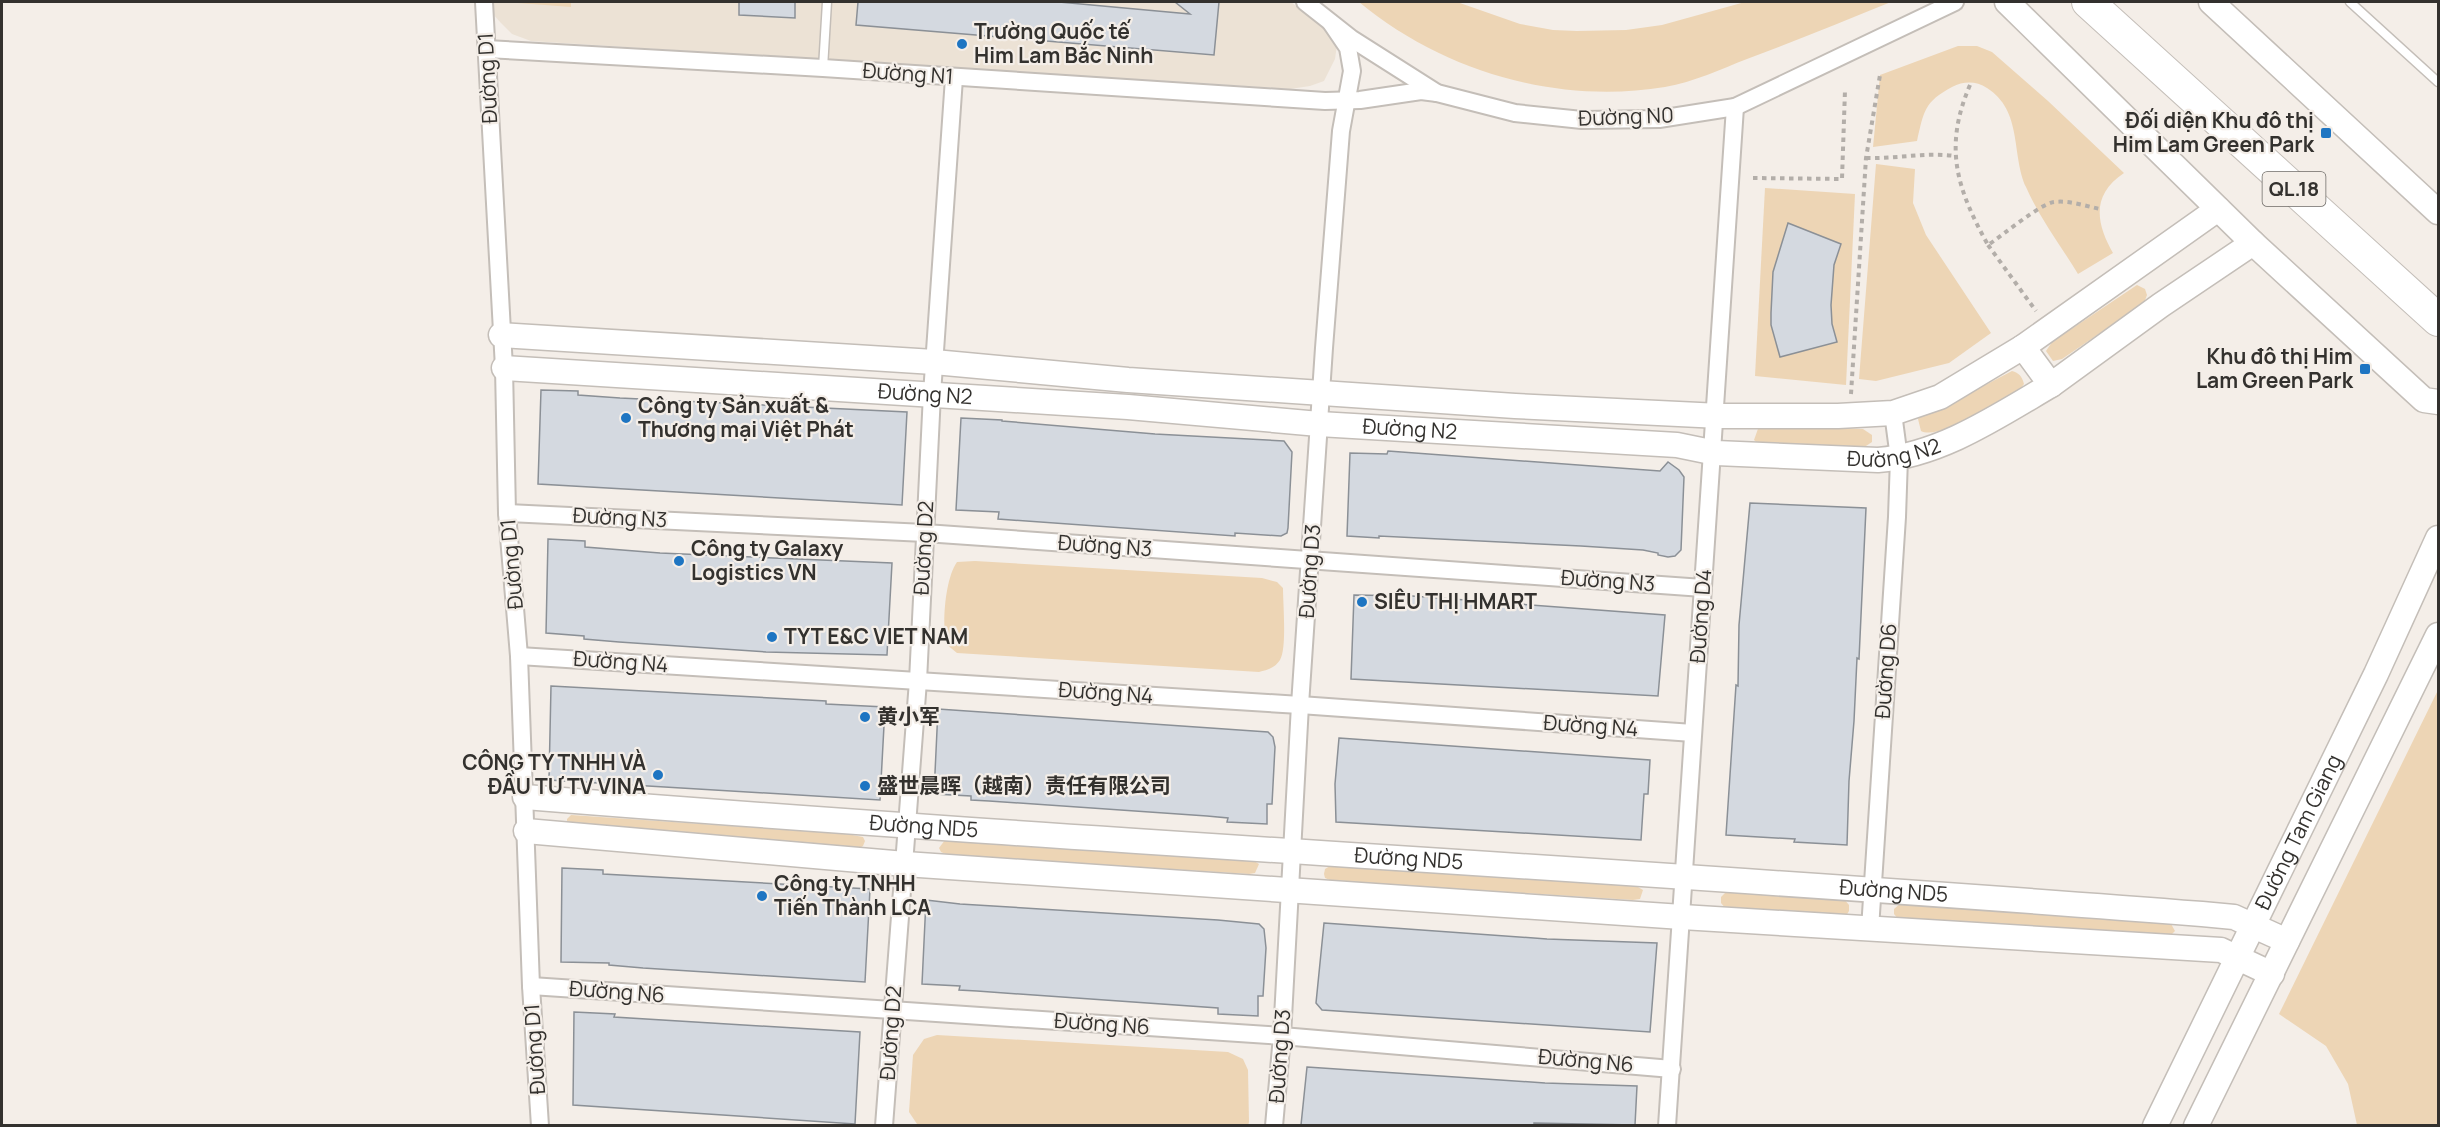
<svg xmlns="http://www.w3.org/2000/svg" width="2440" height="1127" font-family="Manrope,'Noto Sans SC',sans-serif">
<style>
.built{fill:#ece2d5}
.green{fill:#edd5b5}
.building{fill:#d4d9e0;stroke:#8b9096;stroke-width:1.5}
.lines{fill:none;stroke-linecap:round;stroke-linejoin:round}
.lane-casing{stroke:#c4beb8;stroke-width:11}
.street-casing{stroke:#c4beb8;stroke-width:20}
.secondary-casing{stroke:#c4beb8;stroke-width:27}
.highway-casing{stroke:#c4beb8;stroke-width:34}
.path{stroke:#b3aea9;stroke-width:4;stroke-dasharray:4.5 4.5;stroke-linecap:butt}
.lane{stroke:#fff;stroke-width:8}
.street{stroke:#fff;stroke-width:16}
.secondary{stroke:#fff;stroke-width:24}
.highway{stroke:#fff;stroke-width:32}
.poi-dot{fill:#1e75c2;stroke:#f4eee8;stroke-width:2}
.labels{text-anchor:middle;stroke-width:4.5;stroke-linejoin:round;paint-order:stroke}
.shield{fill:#f4eee8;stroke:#6d6a66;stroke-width:1.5}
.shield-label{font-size:20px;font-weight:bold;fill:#33312e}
.poi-label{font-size:21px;font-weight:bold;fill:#33312e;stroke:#f4eee8;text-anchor:start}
.street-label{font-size:21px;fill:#33312e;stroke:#f4eee8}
</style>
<rect width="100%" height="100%" fill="#f4eee8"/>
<path class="built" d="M 491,2 L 1291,2 L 1332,35 L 1337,45 L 1335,59 L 1324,81 L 1310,86 L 1290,89 L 531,41 L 512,34 L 501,23 L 491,12 Z"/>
<g class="green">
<path d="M 504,2 L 571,2 L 571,7 Z"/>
<path d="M 1359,2 L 1457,2 L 1520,24 L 1553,30 L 1577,31 L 1626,30 L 1662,25 L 1745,2 L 1891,2 C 1844,21 1796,41 1747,59 C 1721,69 1694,82 1665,87 C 1557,105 1442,71 1359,2 Z"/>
<path d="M 1958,46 L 1977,46 L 1992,52 L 2048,101 L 2124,173 C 2091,195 2096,223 2113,253 L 2078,274 C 2061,246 2039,217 2026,187 C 2011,154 2023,111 1987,88 C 1976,81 1964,81 1952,87 C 1924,102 1924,111 1917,141 L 1873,147 L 1880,75 Z"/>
<path d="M 1876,164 L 1915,169 L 1913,203 L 1926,235 L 1991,333 L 1949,363 L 1876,381 L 1859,379 Z"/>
<path d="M 1765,188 L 1855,194 L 1846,385 L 1755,376 Z"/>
<path d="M 2137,285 L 2145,289 L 2147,295 L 2144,303 L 2062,359 L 2053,361 L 2046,351 L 2052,342 Z"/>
<path d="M 2012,371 C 2019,373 2022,376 2024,384 L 2021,388 C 2002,399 1940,441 1921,431 L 1918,419 L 1920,415 L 1932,413 Z"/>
<path d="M 1768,425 L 1863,429 L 1872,435 L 1872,442 L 1866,446 L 1796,447 L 1757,443 L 1754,440 L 1759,426 Z"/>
<path d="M 975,561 L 1262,578 L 1277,582 L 1283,588 C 1283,605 1287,648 1280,660 C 1275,668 1267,670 1259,672 L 957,653 L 946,644 C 942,623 945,579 957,562 Z"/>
<path d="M 2438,690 L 2438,1125 L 2357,1125 L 2348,1084 L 2326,1046 L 2279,1014 Z"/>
<path d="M 571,815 L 847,834 L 863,837 L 865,841 L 863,846 L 856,850 L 567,825 L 567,819 Z"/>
<path d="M 945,840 L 1254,861 L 1259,864 L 1255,873 L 1249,874 L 948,855 L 941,852 L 939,848 Z"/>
<path d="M 1330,866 L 1627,885 L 1638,887 L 1643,890 L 1640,899 L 1633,900 L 1332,881 L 1325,878 L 1324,874 L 1325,869 Z"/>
<path d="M 1727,891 L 1844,899 L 1849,905 L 1849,911 L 1846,916 L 1726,909 L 1721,903 L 1721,897 Z"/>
<path d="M 1901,903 L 2170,922 L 2175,931 L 2168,938 L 1899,920 L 1894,914 L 1894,909 Z"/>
<path d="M 937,1035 L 1228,1052 L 1243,1059 L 1248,1070 L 1249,1122 L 1248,1126 L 921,1125 L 917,1124 L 909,1112 L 913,1055 L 924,1039 Z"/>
</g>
<g class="building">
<path d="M 739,2 L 795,2 L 795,18 L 739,15 Z"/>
<path d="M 858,2 L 1059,2 L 1190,14 L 1175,2 L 1219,2 L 1214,55 L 856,25 Z"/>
<path d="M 1788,223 L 1841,244 L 1834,265 L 1831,305 L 1832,324 L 1837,342 L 1780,357 L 1771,325 L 1771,313 L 1773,272 Z"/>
<path d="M 541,390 L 578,391 L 578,395 L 620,398 L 907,412 L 902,505 L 538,484 Z"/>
<path d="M 961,418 L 1002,420 L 1002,421 L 1155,434 L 1284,441 L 1292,452 L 1288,528 L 1287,533 L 1281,536 L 1235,533 L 1235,536 L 998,519 L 999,512 L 956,510 Z"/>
<path d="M 1388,451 L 1660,471 L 1668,462 L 1679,470 L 1684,477 L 1681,550 L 1675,556 L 1668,557 L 1658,555 L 1658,553 L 1643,550 L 1581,546 L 1379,536 L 1379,538 L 1347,536 L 1350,453 L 1387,454 Z"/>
<path d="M 1750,503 L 1866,508 L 1859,659 L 1857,658 L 1854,721 L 1849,781 L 1847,845 L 1794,842 L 1795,839 L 1726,835 L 1736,685 L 1738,686 L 1739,625 Z"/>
<path d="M 548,539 L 585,541 L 585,547 L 660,553 L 892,563 L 887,655 L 766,652 L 619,642 L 584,639 L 584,636 L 546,633 Z"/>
<path d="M 1354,595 L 1412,596 L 1665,615 L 1658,696 L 1351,679 Z"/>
<path d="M 551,686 L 826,701 L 826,704 L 885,707 L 880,800 L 549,780 Z"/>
<path d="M 938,709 L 1268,732 L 1273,737 L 1275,747 L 1272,804 L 1267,804 L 1267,824 L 1227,822 L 1228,818 L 1207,816 L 989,801 L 971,800 L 971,796 L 934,794 Z"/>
<path d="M 1339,738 L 1650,760 L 1648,794 L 1644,794 L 1641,840 L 1336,822 L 1335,784 Z"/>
<path d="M 562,868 L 603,870 L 603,874 L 870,889 L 865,982 L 643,968 L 609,965 L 609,963 L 561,962 Z"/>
<path d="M 926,900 L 960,904 L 1218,920 L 1259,924 L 1264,929 L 1266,948 L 1263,996 L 1258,996 L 1258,1016 L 1218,1014 L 1218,1008 L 977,991 L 959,990 L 960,986 L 922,984 Z"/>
<path d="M 1324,923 L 1547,939 L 1657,943 L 1650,1032 L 1322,1010 L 1316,1003 Z"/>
<path d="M 574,1012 L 615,1014 L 614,1017 L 860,1032 L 855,1124 L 573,1105 Z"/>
<path d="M 1307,1067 L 1545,1083 L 1637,1086 L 1635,1125 L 1534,1123 L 1534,1125 L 1301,1125 Z"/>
</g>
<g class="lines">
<defs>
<g id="lane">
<path d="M 2350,2 L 2438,82"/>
<path d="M 823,68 L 827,2"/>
</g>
<g id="street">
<path d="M 484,2 L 504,368 L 507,513 L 519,656 L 531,986 L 540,1126"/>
<path d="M 1305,2 L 1352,39 L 1437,93 L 1515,113 L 1582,120 L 1659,119 L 1735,107 L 1955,2"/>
<path d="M 486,49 L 823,68 L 1325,101 L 1360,100 L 1421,91 L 1437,93"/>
<path d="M 507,513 L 925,533 L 1703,588"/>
<path d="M 519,656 L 1300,705 L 1693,733"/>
<path d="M 1870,929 L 1897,517 L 1899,458 L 1893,413"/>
<path d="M 531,986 L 1282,1036 L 1672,1069"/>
<path d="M 884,1126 L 918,681 L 932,394 L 954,78"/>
<path d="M 1274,1126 L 1282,1036 L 1300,705 L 1324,348 L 1341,131 L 1352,71 L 1348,48 L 1331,23"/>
<path d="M 1667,1126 L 1735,107"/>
</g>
<g id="secondary">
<path d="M 2007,2 L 2253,243 L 2424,400 L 2438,402"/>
<path d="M 2211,2 L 2438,212"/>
<path d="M 501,335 L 934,362 L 1128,380 L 1515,406 L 1720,416 L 1838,416 L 1893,413 L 1940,397 L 2023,347 L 2218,209"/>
<path d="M 2023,347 L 2051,385"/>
<path id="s1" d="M 504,368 L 1128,407 L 1319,424 L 1677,445 L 1716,453 L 1878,460 C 1941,455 1998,416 2051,385 L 2161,305 L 2253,243"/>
<path id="s2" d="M 525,797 C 1084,842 1643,870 2202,914 L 2234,917 L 2287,941"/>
<path d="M 526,831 L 905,864 L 1682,917 L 2221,950 L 2272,974"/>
<path id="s3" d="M 2155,1126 L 2376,674 L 2438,538"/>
<path d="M 2196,1126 L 2438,635"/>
</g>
<path id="highway" d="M 2088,2 L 2438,320"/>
</defs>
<use href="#lane" class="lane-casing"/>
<use href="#street" class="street-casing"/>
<use href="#secondary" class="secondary-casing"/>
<use href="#highway" class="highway-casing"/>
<g class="path">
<path d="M 1970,85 C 1943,148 1957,189 1988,245 C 2003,235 2040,204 2054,202 C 2069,200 2085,206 2100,209"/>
<path d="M 1866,158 C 1896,159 1925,152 1955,156"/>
<path d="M 1753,178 L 1842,179 L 1845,90"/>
<path d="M 1988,245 L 2036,311"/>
<path d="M 1851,394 L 1866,158 L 1880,75"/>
</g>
<use href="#lane" class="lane"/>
<use href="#street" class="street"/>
<use href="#secondary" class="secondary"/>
<use href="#highway" class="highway"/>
</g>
<g class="poi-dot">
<circle cx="962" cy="44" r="6"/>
<rect x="2320" y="127" width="12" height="12" rx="3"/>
<rect x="2359" y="363" width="12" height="12" rx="3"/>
<circle cx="626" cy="418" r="6"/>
<circle cx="679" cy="561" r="6"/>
<circle cx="1362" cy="602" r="6"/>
<circle cx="772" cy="637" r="6"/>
<circle cx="865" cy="717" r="6"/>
<circle cx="658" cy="775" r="6"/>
<circle cx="865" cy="786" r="6"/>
<circle cx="762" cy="896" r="6"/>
</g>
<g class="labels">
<rect class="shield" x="2262.5" y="172" width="63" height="34" rx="4.5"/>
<g class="shield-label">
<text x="2294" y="196">QL.18</text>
</g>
<g class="poi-label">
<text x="974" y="39">Trường Quốc tế<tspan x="974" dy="24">Him Lam Bắc Ninh</tspan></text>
<text x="2314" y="128" text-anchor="end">Đối diện Khu đô thị<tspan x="2314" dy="24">Him Lam Green Park</tspan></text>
<text x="2353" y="364" text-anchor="end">Khu đô thị Him<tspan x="2353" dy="24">Lam Green Park</tspan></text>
<text x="638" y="413">Công ty Sản xuất &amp;<tspan x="638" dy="24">Thương mại Việt Phát</tspan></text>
<text x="691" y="556">Công ty Galaxy<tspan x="691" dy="24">Logistics VN</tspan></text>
<text x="1374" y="609">SIÊU THỊ HMART</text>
<text x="784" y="644">TYT E&amp;C VIET NAM</text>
<text x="877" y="724">黄小军</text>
<text x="646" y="770" text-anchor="end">CÔNG TY TNHH VÀ<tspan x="646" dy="24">ĐẦU TƯ TV VINA</tspan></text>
<text x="877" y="793">盛世晨晖（越南）责任有限公司</text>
<text x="774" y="891">Công ty TNHH<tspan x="774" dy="24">Tiến Thành LCA</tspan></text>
</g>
<g class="street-label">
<text transform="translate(908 74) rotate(4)" y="7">Đường N1</text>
<text transform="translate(488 78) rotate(-93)" y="7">Đường D1</text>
<text transform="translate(1626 117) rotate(-2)" y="7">Đường N0</text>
<text dy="7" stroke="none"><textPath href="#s1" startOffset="422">Đường N2</textPath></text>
<text dy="7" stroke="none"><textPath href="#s1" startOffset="908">Đường N2</textPath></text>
<text dy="7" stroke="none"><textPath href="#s1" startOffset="1394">Đường N2</textPath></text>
<text transform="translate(620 518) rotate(3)" y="7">Đường N3</text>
<text transform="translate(1105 546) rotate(4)" y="7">Đường N3</text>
<text transform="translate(924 548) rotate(-87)" y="7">Đường D2</text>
<text transform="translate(512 564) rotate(-95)" y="7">Đường D1</text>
<text transform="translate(1310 571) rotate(-86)" y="7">Đường D3</text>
<text transform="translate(1608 581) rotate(4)" y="7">Đường N3</text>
<text transform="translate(1701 616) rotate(-86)" y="7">Đường D4</text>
<text transform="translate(621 662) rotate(4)" y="7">Đường N4</text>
<text transform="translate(1886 671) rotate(-86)" y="7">Đường D6</text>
<text transform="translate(1106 693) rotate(4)" y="7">Đường N4</text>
<text transform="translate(1591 726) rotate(4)" y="7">Đường N4</text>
<text dy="7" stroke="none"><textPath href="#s2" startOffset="400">Đường ND5</textPath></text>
<text dy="7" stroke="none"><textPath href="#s3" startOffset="327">Đường Tam Giang</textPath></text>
<text dy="7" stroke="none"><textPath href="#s2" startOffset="886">Đường ND5</textPath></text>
<text dy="7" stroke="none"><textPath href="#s2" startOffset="1372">Đường ND5</textPath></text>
<text transform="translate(617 992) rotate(4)" y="7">Đường N6</text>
<text transform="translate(1102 1024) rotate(4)" y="7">Đường N6</text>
<text transform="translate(891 1033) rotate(-86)" y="7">Đường D2</text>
<text transform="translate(535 1049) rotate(-94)" y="7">Đường D1</text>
<text transform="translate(1280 1056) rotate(-86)" y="7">Đường D3</text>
<text transform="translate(1586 1061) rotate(5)" y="7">Đường N6</text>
</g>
</g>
<rect width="2440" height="1127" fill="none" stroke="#33312e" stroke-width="6"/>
</svg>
